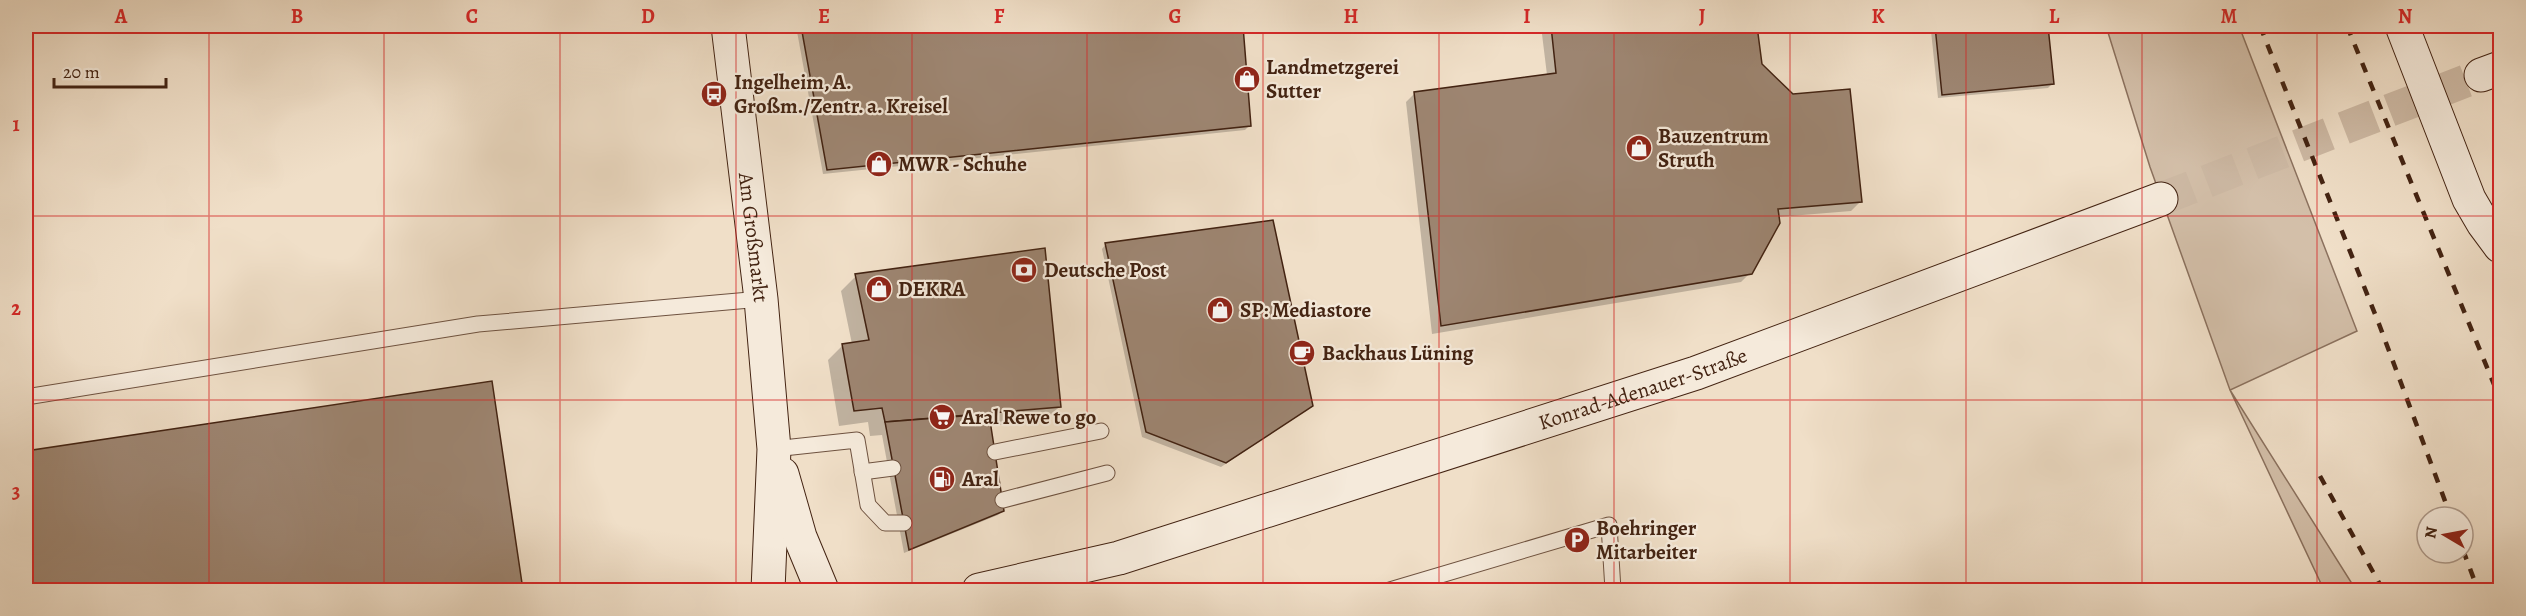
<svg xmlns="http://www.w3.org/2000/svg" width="2526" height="616" font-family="Alegreya,serif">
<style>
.green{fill:#d3bfa9;stroke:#8b715e;stroke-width:1.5}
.shadow{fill:#0003}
.building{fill:#9d8571;stroke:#432312;stroke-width:1.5}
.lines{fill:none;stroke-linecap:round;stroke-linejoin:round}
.secondary-tunnel{stroke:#cdb9a4;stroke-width:33;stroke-dasharray:33 16;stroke-linecap:butt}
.service-casing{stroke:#6e5240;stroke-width:17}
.secondary-casing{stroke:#432312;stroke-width:35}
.service{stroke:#f5eadb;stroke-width:15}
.secondary{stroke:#f5eadb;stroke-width:33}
.rail{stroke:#432312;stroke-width:4.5;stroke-dasharray:10 10;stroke-linecap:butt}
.grid{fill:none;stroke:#d62828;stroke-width:1.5;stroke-opacity:0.55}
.labels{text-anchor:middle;stroke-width:4.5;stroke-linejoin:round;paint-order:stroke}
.poi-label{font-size:21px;font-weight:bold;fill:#432312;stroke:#f5eadb;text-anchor:start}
.street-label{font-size:21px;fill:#432312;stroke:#f5eadb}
.neatline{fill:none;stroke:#d62828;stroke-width:2}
.grid-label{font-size:20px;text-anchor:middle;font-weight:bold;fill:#d62828}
</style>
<rect width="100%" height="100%" fill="#f0dfc8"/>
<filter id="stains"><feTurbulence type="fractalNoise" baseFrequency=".00333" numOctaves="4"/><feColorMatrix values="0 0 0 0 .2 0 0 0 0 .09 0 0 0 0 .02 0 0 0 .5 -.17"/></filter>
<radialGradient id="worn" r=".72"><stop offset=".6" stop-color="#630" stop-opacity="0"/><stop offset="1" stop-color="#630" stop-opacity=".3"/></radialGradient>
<path class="green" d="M 2106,26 L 2239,26 L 2357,331 L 2230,390 L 2356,590 L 2324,590 L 2230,390 L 2150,167 Z"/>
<g class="shadow">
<path d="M 796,26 L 1241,26 L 1250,125 L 1245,130 L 823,174 Z"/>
<path d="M 1541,26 L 1756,26 L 1761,64 L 1861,201 L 1851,211 L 1778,217 L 1750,273 L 1741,282 L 1432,334 L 1406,102 L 1415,93 L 1547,75 Z"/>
<path d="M 1936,26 L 2046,26 L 2053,83 L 2048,88 L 1938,98 L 1931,31 Z"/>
<path d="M 1106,244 L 1306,410 L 1221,467 L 1142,437 L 1102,249 Z"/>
<path d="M 856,276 L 1060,406 L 1045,421 L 989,426 L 1003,510 L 998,515 L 904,553 L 882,435 L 870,436 L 868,422 L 839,426 L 828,360 L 843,345 L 852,344 L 841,291 Z"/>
<path d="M 491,383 L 522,590 L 26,590 L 26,452 Z"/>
</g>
<g class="building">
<path d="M 801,26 L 1243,26 L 1251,126 L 827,170 Z"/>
<path d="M 1551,26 L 1757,26 L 1762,64 L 1793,94 L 1850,89 L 1862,202 L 1778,209 L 1780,223 L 1752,274 L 1441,326 L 1414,92 L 1556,73 Z"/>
<path d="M 1935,26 L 2048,26 L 2054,84 L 1942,95 Z"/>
<path d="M 1273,220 L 1313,406 L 1226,463 L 1146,432 L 1105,243 Z"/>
<path d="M 1045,248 L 1061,407 L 885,422 L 882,408 L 854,411 L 842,344 L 869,340 L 855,274 Z"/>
<path d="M 492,381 L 523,590 L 26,590 L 26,451 Z"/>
<path d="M 989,414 L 1004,511 L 909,550 L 885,422 Z"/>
</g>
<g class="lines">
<path class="secondary-tunnel" d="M 2161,199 L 2481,75"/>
<defs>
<g id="service">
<path d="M 26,397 L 478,324 L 761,299"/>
<path d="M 774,449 L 857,440 L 868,505 L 885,523 L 904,523"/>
<path d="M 995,452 L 1101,431"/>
<path d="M 862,472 L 893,468"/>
<path d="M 1003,500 L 1107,473"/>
<path d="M 1390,590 L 1609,525 L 1613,590"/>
</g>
<g id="secondary">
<path id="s1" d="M 728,26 L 761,299 L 774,449 L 768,590"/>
<path d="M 2402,26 L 2469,199 L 2483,223 L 2500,246"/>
<path d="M 2481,75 L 2500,68"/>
<path d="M 782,474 L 800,537 L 822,590"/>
<path id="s2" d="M 979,590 L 1119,558 L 1696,373 L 2161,199"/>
</g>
</defs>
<use href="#service" class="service-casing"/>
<use href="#secondary" class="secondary-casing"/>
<use href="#service" class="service"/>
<use href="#secondary" class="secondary"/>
<g class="rail">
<path d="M 2260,26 L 2379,324 L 2451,517"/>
<path d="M 2347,26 L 2500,399"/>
<path d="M 2320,476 L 2383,590"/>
<path d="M 2463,550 L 2478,590"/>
</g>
</g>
<path class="grid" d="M 209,26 L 209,590M 384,26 L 384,590M 560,26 L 560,590M 736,26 L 736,590M 912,26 L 912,590M 1087,26 L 1087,590M 1263,26 L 1263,590M 1439,26 L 1439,590M 1614,26 L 1614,590M 1790,26 L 1790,590M 1966,26 L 1966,590M 2142,26 L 2142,590M 2317,26 L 2317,590M 26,216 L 2500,216M 26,400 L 2500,400"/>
<defs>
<symbol id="shop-disc" viewBox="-11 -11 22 22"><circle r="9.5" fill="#8f2418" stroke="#f5eadb"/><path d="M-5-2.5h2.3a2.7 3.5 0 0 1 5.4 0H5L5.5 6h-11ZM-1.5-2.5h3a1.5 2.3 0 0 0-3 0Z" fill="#fff"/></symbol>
<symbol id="bus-disc" viewBox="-11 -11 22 22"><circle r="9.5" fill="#8f2418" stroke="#f5eadb"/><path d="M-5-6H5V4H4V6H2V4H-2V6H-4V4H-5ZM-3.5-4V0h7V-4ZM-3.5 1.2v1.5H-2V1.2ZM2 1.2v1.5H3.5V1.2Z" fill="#fff"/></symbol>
<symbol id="bank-disc" viewBox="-11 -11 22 22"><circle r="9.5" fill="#8f2418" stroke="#f5eadb"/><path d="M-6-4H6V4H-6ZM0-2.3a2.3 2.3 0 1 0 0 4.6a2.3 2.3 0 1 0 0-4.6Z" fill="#fff"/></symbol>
<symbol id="cafe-disc" viewBox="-11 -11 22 22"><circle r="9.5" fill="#8f2418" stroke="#f5eadb"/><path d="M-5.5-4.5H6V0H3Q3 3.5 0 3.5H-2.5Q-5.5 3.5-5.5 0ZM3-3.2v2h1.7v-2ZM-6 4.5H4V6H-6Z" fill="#fff"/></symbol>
<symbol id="supermarket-disc" viewBox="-11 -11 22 22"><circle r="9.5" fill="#8f2418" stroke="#f5eadb"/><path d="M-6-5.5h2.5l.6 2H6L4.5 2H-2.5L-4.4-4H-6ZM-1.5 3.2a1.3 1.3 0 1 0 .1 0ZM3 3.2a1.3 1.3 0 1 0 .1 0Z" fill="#fff"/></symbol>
<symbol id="fuel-disc" viewBox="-11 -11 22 22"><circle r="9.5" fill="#8f2418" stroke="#f5eadb"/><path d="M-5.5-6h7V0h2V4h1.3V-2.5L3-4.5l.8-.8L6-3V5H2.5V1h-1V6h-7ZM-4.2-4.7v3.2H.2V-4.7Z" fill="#fff"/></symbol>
<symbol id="parking-disc" viewBox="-11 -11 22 22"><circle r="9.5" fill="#8f2418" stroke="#f5eadb"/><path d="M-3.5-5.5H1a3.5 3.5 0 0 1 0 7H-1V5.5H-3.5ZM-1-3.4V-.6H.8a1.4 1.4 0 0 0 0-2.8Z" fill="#fff"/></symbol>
</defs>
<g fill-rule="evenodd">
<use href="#shop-disc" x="1232" y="64" width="30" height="30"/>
<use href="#bus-disc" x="699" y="79" width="30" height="30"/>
<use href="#shop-disc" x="1624" y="133" width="30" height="30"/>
<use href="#shop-disc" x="864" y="149" width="30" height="30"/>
<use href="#bank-disc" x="1009" y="255" width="30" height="30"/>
<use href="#shop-disc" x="864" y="274" width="30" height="30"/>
<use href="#shop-disc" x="1205" y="295" width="30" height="30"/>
<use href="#cafe-disc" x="1287" y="338" width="30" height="30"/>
<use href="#supermarket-disc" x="927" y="402" width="30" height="30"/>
<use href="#fuel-disc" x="927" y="464" width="30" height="30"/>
<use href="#parking-disc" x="1562" y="525" width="30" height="30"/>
</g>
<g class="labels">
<g class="poi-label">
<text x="1266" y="74">Landmetzgerei<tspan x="1266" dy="24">Sutter</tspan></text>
<text x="734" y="89">Ingelheim, A.<tspan x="734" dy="24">Großm./Zentr. a. Kreisel</tspan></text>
<text x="1658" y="143">Bauzentrum<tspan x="1658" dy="24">Struth</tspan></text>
<text x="898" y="171">MWR - Schuhe</text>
<text x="1044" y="277">Deutsche Post</text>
<text x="898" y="296">DEKRA</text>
<text x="1240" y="317">SP: Mediastore</text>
<text x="1322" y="360">Backhaus Lüning</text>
<text x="962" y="424">Aral Rewe to go</text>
<text x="962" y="486">Aral</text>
<text x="1596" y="535">Boehringer<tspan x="1596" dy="24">Mitarbeiter</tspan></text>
</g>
<g class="street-label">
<text dy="7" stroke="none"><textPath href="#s1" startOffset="213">Am Großmarkt</textPath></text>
<text dy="7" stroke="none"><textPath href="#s2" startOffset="694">Konrad-Adenauer-Straße</textPath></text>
</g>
</g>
<rect width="2526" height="616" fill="none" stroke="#f0dfc8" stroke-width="66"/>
<g transform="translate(2445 535) rotate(280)"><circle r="28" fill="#f5eadb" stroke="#ae9a8b" stroke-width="1.5"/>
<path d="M0-4.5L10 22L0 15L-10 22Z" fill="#8f2418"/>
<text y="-9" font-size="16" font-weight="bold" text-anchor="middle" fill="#432312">N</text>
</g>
<path d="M54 78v9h112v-9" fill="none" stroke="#432312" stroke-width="3"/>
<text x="63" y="78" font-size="18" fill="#432312" stroke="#f5eadb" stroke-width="4.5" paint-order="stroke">20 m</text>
<rect x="33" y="33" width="2460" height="550" class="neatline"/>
<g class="grid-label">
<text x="121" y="23">A</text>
<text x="297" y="23">B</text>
<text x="472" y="23">C</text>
<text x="648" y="23">D</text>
<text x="824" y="23">E</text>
<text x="999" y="23">F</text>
<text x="1175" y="23">G</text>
<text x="1351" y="23">H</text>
<text x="1527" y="23">I</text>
<text x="1702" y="23">J</text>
<text x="1878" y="23">K</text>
<text x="2054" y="23">L</text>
<text x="2229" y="23">M</text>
<text x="2405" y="23">N</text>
<text x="16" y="131">1</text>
<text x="16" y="315">2</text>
<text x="16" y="498">3</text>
</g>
<rect width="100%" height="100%" filter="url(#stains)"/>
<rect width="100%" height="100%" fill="url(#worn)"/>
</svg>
